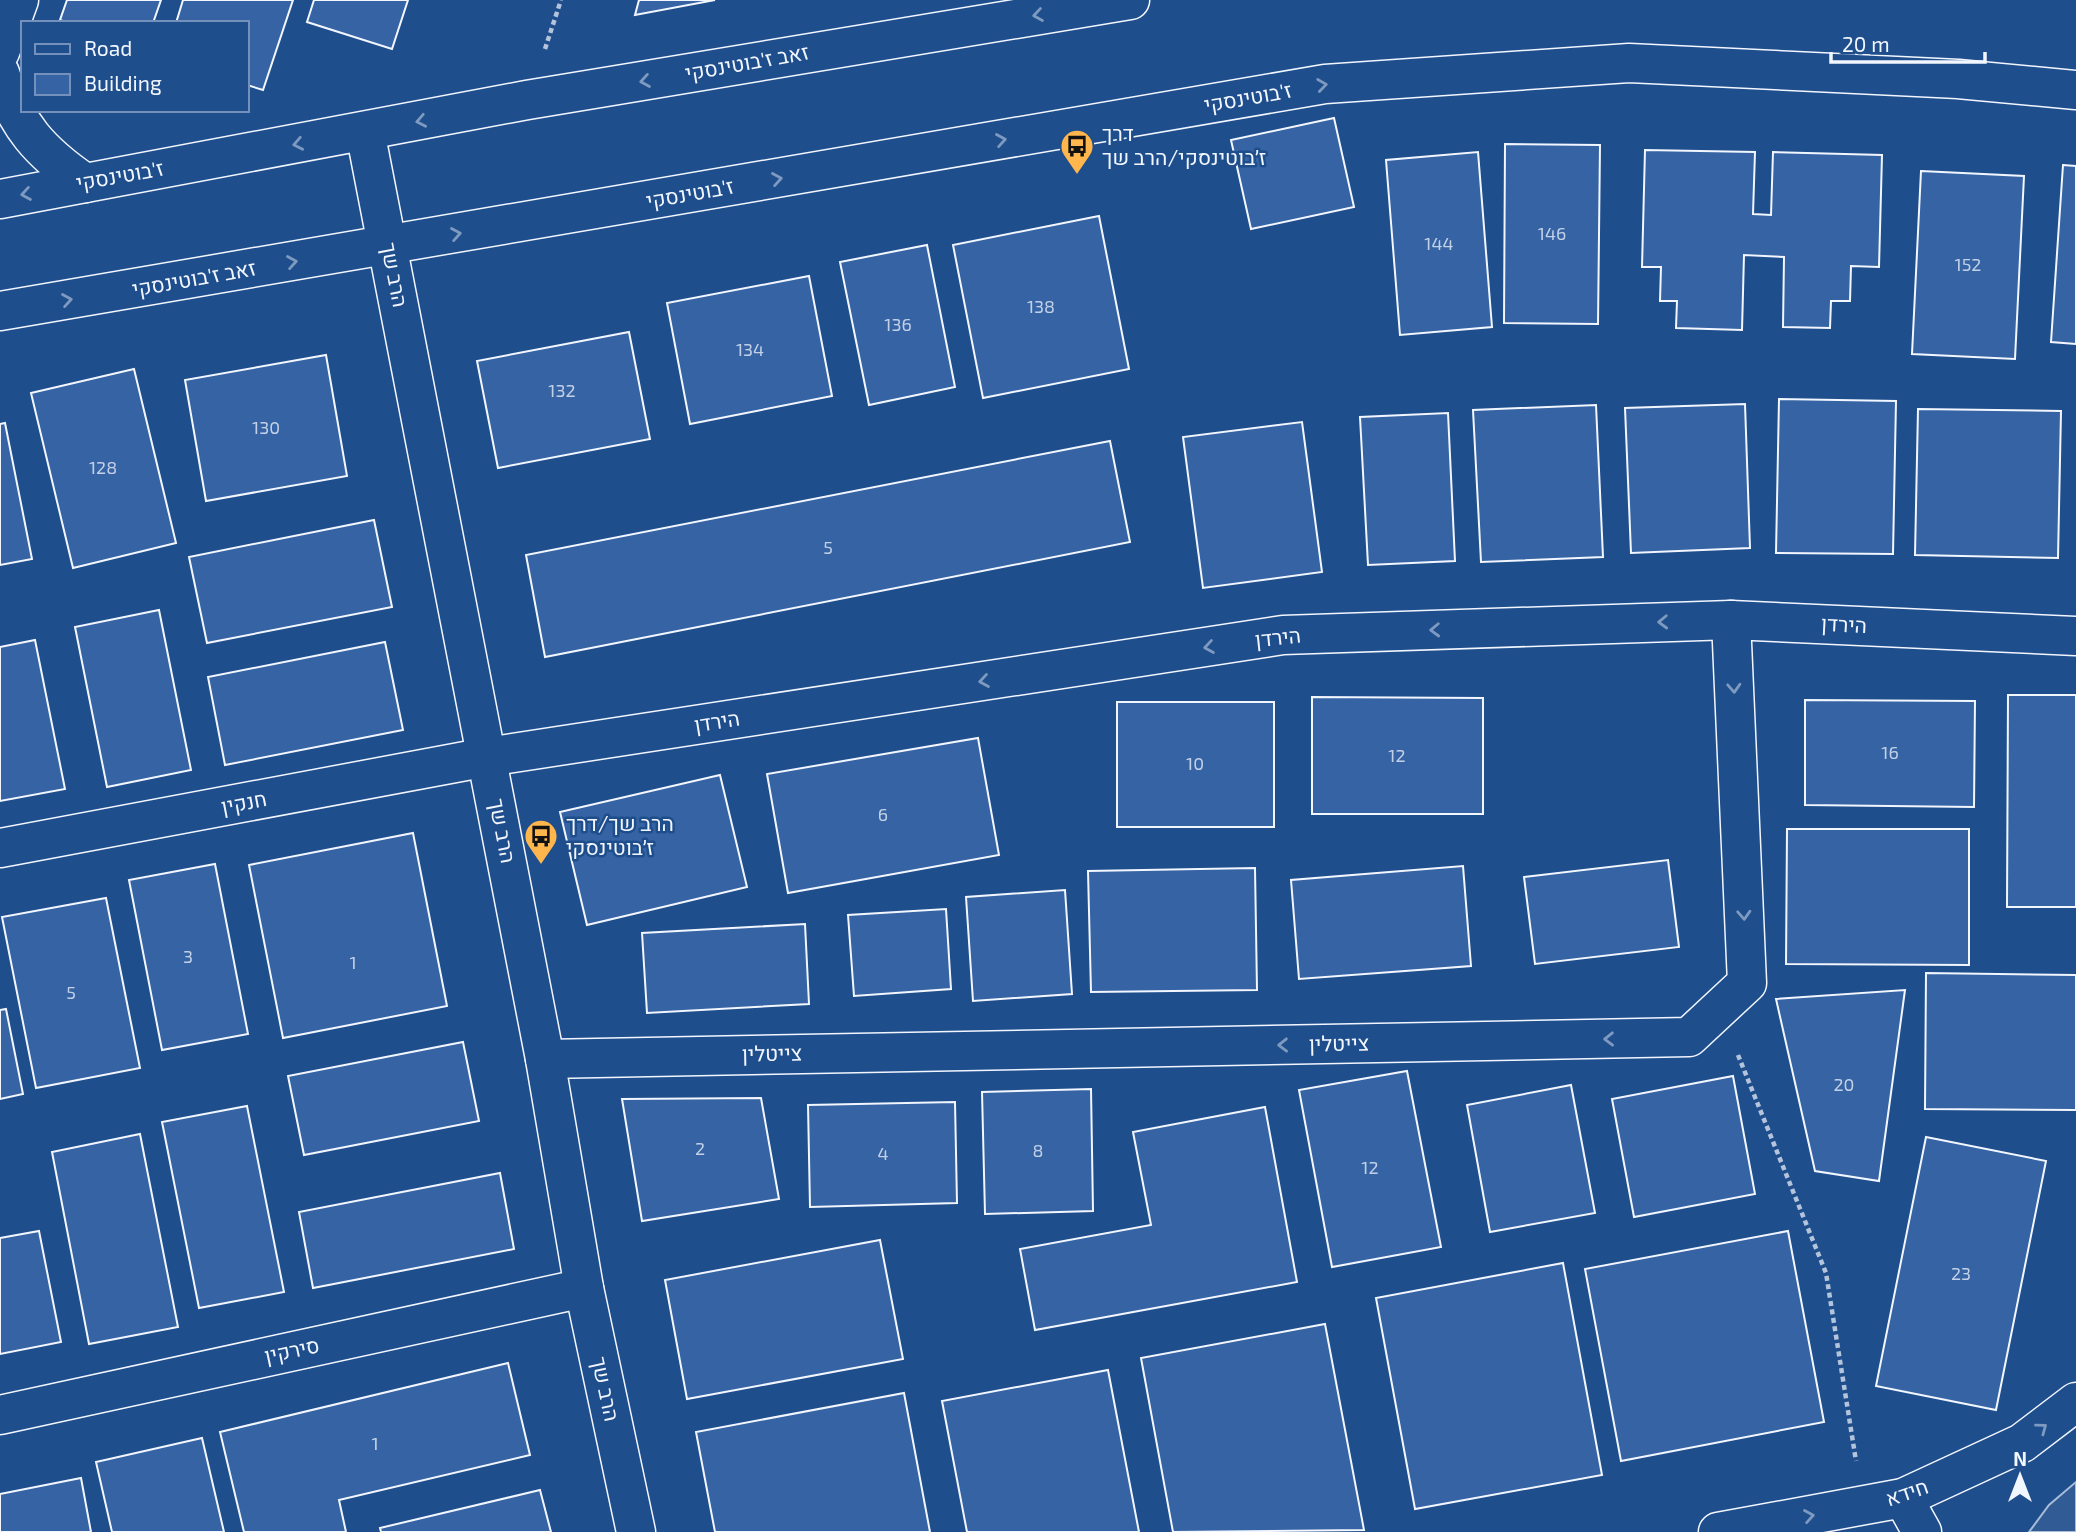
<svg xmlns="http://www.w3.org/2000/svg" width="2076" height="1532" font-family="'Exo 2',Heebo,sans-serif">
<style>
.built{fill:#305b95;stroke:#a8bbd7;stroke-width:2}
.building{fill:#3563a3;stroke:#f2f6ff;stroke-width:2}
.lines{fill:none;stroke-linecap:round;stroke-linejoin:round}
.minor-casing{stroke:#f2f6ff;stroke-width:41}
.major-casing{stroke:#f2f6ff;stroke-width:41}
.path{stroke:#b3c4dc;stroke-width:4.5;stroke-dasharray:5 3.5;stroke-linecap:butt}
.minor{stroke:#1f4e8c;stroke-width:38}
.major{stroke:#1f4e8c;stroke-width:38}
.oneway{stroke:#7e9ac0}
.labels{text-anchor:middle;stroke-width:5;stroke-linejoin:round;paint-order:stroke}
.number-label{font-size:18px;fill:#c3d1e8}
.street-label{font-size:21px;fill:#f2f6ff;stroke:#1f4e8c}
.poi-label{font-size:21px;fill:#f2f6ff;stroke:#1f4e8c;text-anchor:start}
</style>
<rect width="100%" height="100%" fill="#1f4e8c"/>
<path class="built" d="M 2076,1482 L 2076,1532 L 2029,1532 L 2049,1505 Z"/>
<g class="building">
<path d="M 67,0 L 161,0 L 153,23 L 68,23 L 60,20 Z"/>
<path d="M 183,0 L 293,0 L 263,90 L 247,85 L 247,23 L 176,23 Z"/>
<path d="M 314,0 L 408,0 L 392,49 L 307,22 Z"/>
<path d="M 639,0 L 715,0 L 635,15 Z"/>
<path d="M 1334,118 L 1354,207 L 1251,229 L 1231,140 Z"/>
<path d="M 1505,144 L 1600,145 L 1598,324 L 1504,323 Z"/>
<path d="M 1645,150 L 1755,152 L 1753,214 L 1771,215 L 1773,152 L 1882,155 L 1879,267 L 1851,266 L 1850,301 L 1831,301 L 1830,328 L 1783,327 L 1784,257 L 1744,255 L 1742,330 L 1676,328 L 1677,301 L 1660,301 L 1661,267 L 1642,267 Z"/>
<path d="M 1478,152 L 1492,327 L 1400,335 L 1386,160 Z"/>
<path d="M 2063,165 L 2076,166 L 2076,344 L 2051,342 Z"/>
<path d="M 1921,171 L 2024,176 L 2015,359 L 1912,354 Z"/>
<path d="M 1099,216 L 1129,369 L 983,398 L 953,245 Z"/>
<path d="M 927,245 L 955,387 L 869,405 L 840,262 Z"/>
<path d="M 809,276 L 832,396 L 690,424 L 667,303 Z"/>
<path d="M 629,332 L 650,439 L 498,468 L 477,361 Z"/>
<path d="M 326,355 L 347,476 L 206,501 L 185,380 Z"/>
<path d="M 134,369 L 176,543 L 73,568 L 31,393 Z"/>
<path d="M 1779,399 L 1896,401 L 1893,554 L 1776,553 Z"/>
<path d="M 1745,404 L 1750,548 L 1631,553 L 1625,408 Z"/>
<path d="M 1596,405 L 1603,557 L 1481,562 L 1473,410 Z"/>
<path d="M 1918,409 L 2061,411 L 2058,558 L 1915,555 Z"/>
<path d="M 1448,413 L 1455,561 L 1368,565 L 1360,417 Z"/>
<path d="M 1302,422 L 1322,572 L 1203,588 L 1183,437 Z"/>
<path d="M 5,423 L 32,559 L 0,565 L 0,424 Z"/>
<path d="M 1110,441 L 1130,542 L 545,657 L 526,555 Z"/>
<path d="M 374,520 L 392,607 L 207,643 L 189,557 Z"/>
<path d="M 159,610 L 191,770 L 107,787 L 75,627 Z"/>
<path d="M 35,640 L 65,789 L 0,801 L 0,647 Z"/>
<path d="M 385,642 L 403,730 L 225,765 L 208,677 Z"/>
<path d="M 2008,695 L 2076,695 L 2076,907 L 2007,907 Z"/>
<path d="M 1312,697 L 1483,698 L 1483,814 L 1312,814 Z"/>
<path d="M 1805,700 L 1975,701 L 1974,807 L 1805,805 Z"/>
<rect x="1117" y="702" width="157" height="125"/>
<path d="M 978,738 L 999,855 L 788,893 L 767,774 Z"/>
<path d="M 720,775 L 747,887 L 587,925 L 560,812 Z"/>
<path d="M 1787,829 L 1969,829 L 1969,965 L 1786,964 Z"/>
<path d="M 413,833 L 447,1006 L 283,1038 L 249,865 Z"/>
<path d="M 1668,860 L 1679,947 L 1535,964 L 1524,877 Z"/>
<path d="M 215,864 L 248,1034 L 162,1050 L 129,880 Z"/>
<path d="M 1463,866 L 1471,966 L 1299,979 L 1291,880 Z"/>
<path d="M 1255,868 L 1257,990 L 1091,992 L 1088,871 Z"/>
<path d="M 1065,890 L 1072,994 L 973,1001 L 966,897 Z"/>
<path d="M 106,898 L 140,1068 L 36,1088 L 2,917 Z"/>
<path d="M 946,909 L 951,989 L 854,996 L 848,915 Z"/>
<path d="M 805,924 L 809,1004 L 647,1013 L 642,933 Z"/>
<path d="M 1926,973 L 2076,975 L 2076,1110 L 1925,1109 Z"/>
<path d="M 1905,990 L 1879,1181 L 1815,1171 L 1776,999 Z"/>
<path d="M 6,1009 L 23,1094 L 0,1099 L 0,1010 Z"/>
<path d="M 463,1042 L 479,1121 L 304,1155 L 288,1076 Z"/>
<path d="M 1407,1071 L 1441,1247 L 1332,1267 L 1299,1090 Z"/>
<path d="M 1733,1076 L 1755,1194 L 1634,1217 L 1612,1099 Z"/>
<path d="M 1571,1085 L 1595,1213 L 1490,1232 L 1467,1105 Z"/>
<path d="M 1091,1089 L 1093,1211 L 985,1214 L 982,1092 Z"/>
<path d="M 761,1098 L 779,1199 L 642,1221 L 622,1099 Z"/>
<path d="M 955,1102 L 957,1203 L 810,1207 L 808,1105 Z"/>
<path d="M 247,1106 L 284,1292 L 199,1308 L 162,1122 Z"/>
<path d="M 1265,1107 L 1297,1282 L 1035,1330 L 1020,1249 L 1151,1225 L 1133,1132 Z"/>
<path d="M 140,1134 L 178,1327 L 89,1344 L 52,1152 Z"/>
<path d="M 1926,1137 L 2046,1161 L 1996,1410 L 1876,1386 Z"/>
<path d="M 500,1173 L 514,1249 L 313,1288 L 299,1212 Z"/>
<path d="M 39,1231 L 61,1342 L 0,1354 L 0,1238 Z"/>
<path d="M 1788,1231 L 1824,1422 L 1621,1461 L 1585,1269 Z"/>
<path d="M 880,1240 L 903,1359 L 687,1399 L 665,1280 Z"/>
<path d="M 1563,1263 L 1602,1475 L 1415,1509 L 1376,1298 Z"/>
<path d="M 1325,1324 L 1364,1530 L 1173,1532 L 1141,1358 Z"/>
<path d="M 508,1363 L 530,1455 L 339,1500 L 346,1532 L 244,1532 L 220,1432 Z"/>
<path d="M 1108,1370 L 1139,1532 L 967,1532 L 942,1401 Z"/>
<path d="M 904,1393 L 930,1532 L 715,1532 L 696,1432 Z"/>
<path d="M 202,1438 L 224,1532 L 112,1532 L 96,1462 Z"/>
<path d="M 81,1478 L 91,1532 L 0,1532 L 0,1494 Z"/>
<path d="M 540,1490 L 551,1532 L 381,1532 L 380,1528 Z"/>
</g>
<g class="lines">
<defs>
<g id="minor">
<path d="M 0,52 L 19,0"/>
<path d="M 0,73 C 15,125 41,153 85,183"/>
<path d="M 365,131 L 545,1059 L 584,1288 L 636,1532"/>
<path d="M 0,848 L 487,757 L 1283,635 L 1731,620 L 2076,636"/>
<path d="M 545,1059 L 1689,1037 L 1747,983 L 1731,620"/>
<path d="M 0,1415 L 584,1288"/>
<path d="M 1903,1498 L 1922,1532"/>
<path d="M 1718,1532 L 1903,1498 L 2022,1443 L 2076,1402"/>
</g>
<g id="major">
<path d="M 0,199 L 527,100 L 1130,0"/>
<path d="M 0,311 L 1325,84 L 1629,63 L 1958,79 L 2076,90"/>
</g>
</defs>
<use href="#minor" class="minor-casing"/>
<use href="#major" class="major-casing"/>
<g class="path">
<path d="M 545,49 L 561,0"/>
<path d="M 1738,1055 L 1826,1273 L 1856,1461"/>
</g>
<use href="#minor" class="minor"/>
<use href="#major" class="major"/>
</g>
<defs><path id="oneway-chevron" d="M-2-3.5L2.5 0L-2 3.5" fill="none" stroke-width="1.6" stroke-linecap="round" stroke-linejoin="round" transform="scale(1.75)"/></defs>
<g class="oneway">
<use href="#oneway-chevron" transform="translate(1038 15) rotate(171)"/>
<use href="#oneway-chevron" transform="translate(645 81) rotate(170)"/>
<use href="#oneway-chevron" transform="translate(1322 85) rotate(-8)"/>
<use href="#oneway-chevron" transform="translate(421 121) rotate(169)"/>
<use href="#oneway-chevron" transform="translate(1001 140) rotate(-10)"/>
<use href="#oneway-chevron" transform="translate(298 144) rotate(169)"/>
<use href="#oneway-chevron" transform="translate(777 179) rotate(-10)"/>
<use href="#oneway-chevron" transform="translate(26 194) rotate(170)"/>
<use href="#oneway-chevron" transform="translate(456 234) rotate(-10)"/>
<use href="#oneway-chevron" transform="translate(292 262) rotate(-10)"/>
<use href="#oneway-chevron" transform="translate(67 300) rotate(-10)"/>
<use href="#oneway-chevron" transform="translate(1663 622) rotate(178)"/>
<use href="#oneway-chevron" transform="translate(1435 630) rotate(178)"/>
<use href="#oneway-chevron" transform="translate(1209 647) rotate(171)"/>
<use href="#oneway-chevron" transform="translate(984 681) rotate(171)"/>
<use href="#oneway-chevron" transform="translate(1734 688) rotate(87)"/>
<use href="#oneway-chevron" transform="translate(1744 915) rotate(87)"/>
<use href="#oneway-chevron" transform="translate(1609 1039) rotate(179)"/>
<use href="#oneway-chevron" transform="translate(1283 1045) rotate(179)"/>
<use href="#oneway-chevron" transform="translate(2042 1428) rotate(-37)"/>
<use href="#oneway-chevron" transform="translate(1809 1516) rotate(-10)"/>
</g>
<defs>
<symbol id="bus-pin" viewBox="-11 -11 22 30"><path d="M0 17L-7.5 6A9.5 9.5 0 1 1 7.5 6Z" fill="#ffb74d" stroke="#1f4e8c"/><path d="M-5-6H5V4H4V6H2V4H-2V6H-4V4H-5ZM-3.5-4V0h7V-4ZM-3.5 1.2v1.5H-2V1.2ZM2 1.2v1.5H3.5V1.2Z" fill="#111"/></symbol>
</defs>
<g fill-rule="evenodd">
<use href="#bus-pin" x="1058" y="127" width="38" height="52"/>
<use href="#bus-pin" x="522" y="817" width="38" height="52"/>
</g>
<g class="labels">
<g class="number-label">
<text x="1552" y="240">146</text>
<text x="1439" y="250">144</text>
<text x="1968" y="271">152</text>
<text x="1041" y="313">138</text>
<text x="898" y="331">136</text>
<text x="750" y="356">134</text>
<text x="562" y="397">132</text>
<text x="266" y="434">130</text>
<text x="103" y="474">128</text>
<text x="828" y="554">5</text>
<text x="1890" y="759">16</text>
<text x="1397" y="762">12</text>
<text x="1195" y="770">10</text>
<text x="883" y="821">6</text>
<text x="188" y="963">3</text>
<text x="353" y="969">1</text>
<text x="71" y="999">5</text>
<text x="1844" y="1091">20</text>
<text x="700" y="1155">2</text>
<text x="1038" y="1157">8</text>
<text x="883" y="1160">4</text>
<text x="1370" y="1174">12</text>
<text x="1961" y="1280">23</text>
<text x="375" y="1450">1</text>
</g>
<g class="street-label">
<text transform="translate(747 63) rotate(-10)" y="7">זאב ז'בוטינסקי</text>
<text transform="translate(1248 98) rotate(-10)" y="7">ז'בוטינסקי</text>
<text transform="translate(120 176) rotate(-10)" y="7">ז'בוטינסקי</text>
<text transform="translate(690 194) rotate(-10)" y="7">ז'בוטינסקי</text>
<text transform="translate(394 275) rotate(79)" y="7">הרב שך</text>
<text transform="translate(194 279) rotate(-10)" y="7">זאב ז'בוטינסקי</text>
<text transform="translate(1844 625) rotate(3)" y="7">הירדן</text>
<text transform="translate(1278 638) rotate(-6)" y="7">הירדן</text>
<text transform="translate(717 722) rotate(-9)" y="7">הירדן</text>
<text transform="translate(244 803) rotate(-11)" y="7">חנקין</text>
<text transform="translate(502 831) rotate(79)" y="7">הרב שך</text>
<text transform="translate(1339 1044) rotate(-1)" y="7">צייטלין</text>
<text transform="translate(772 1054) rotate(-1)" y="7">צייטלין</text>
<text transform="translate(292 1351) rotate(-12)" y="7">סירקין</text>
<text transform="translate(605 1389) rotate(78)" y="7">הרב שך</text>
<text transform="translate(1907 1493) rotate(-19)" y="7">חידא</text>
</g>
<g class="poi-label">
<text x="1102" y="141">דרך<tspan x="1102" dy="24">ז׳בוטינסקי/הרב שך</tspan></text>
<text x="566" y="831">הרב שך/דרך<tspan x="566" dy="24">ז׳בוטינסקי</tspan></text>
</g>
</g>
<rect x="21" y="21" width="228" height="91" fill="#1f4e8c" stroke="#7391ba" stroke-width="2"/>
<rect x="35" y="44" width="35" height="10" fill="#1f4e8c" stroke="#7391ba" stroke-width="2"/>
<text x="84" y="56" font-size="21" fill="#f2f6ff">Road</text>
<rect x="35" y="74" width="35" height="21" fill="#3563a3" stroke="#7391ba" stroke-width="2"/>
<text x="84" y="91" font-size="21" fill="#f2f6ff">Building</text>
<g transform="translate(2020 1476)" stroke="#1f4e8c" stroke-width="5" paint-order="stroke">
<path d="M0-5L12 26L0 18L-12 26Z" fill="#f2f6ff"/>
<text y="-10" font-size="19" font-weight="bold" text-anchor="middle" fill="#f2f6ff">N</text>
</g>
<path d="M1831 52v10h154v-10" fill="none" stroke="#f2f6ff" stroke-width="3.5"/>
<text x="1842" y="52" font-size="21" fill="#f2f6ff" stroke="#1f4e8c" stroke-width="5" paint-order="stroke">20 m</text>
</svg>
